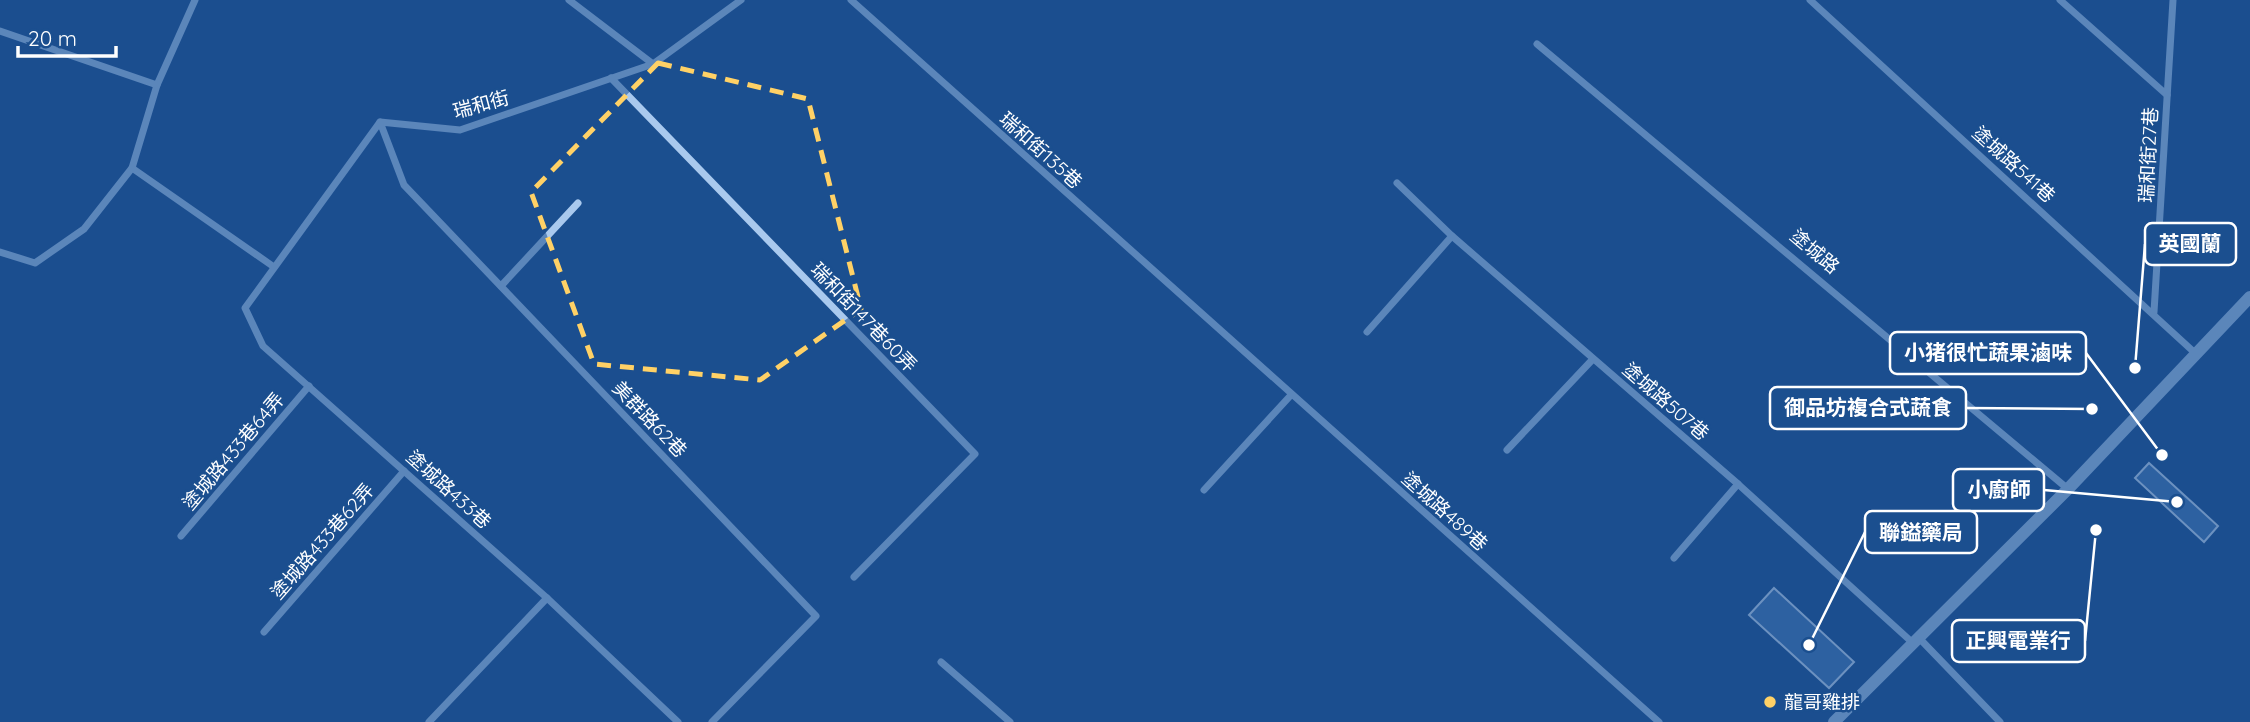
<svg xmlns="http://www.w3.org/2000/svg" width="2250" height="722" font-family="Quicksand,'Noto Sans TC',sans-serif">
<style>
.building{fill:#4478b7;stroke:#cfe3fa;stroke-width:2}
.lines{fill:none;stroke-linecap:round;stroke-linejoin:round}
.minor{stroke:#a9c9ee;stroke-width:7}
.tertiary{stroke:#a9c9ee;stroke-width:12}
.marked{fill:none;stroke:#ffd166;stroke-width:5;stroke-dasharray:14 9;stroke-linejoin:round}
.poi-dot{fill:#ffd166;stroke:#1b4f8f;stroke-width:2.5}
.labels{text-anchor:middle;stroke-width:5;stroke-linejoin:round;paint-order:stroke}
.street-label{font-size:19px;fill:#fff;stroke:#1b4f8f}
.poi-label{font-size:19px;fill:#fff;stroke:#1b4f8f;text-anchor:start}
.leader{fill:none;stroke:#fff;stroke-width:2.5}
.callout-dot{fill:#fff;stroke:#1b4f8f;stroke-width:2.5}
.callout{fill:#1b4f8f;stroke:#fff;stroke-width:2.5}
.callout-label{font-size:21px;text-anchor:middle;font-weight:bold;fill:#fff}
</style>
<rect width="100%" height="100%" fill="#1b4f8f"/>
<g class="building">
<path d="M 2149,463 L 2218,526 L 2204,542 L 2135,478 Z"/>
<path d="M 1774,588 L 1854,662 L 1829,688 L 1749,615 Z"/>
</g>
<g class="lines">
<g class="minor">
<path d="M 569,0 L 653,64"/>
<path d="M 851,0 L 1659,722"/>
<path d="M 1810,0 L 2195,353"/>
<path d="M 2060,0 L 2167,95"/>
<path d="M 0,31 L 157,85"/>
<path d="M 1537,44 L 2068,489"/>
<path d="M 611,78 L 975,454 L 854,577"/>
<path d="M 380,122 L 404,185 L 816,616 L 712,722"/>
<path d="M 132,168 L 274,267"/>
<path d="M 1397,183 L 1452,236 L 1738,484 L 1914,644"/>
<path d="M 0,252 L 35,263 L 84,229 L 132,168 L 157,85 L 195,0"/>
<path d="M 501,286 L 578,203"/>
<path d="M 2154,312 L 2173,0"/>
<path d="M 1367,332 L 1452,236"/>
<path d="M 1507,450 L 1593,359"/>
<path d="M 1204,490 L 1291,395"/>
<path d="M 181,536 L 309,386"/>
<path d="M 1674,558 L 1738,484"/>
<path d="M 264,632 L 404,471"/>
<path d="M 1920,639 L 2000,722"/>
<path d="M 941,662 L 1010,722"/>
<path d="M 429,722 L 547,598"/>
<path d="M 678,722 L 547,598 L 263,346 L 245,308 L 380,122 L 460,130 L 653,64 L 741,0"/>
</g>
<path class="tertiary" d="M 1834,722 L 2068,489 L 2250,297"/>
</g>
<path d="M0 0H2250V722H0ZM 658,63 L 808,99 L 861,309 L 760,380 L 594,364 L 531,192 Z" fill="#1b4f8f" fill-opacity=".55" fill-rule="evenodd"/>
<path class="marked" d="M 658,63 L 808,99 L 861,309 L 760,380 L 594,364 L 531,192 Z"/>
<circle class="poi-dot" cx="1770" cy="702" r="7"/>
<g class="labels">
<g class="street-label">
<text transform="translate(481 104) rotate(-15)" y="7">瑞和街</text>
<text transform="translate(1041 150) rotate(42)" y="7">瑞和街135巷</text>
<text transform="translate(2148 155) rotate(-87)" y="7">瑞和街27巷</text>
<text transform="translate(2014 164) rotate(42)" y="7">塗城路541巷</text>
<text transform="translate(1815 251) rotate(40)" y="7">塗城路</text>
<text transform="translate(864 317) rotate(46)" y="7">瑞和街147巷60弄</text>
<text transform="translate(1666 401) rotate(41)" y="7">塗城路507巷</text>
<text transform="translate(650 419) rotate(46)" y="7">美群路62巷</text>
<text transform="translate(233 451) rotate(-50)" y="7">塗城路433巷64弄</text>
<text transform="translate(449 489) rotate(42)" y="7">塗城路433巷</text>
<text transform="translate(1445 511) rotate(42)" y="7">塗城路489巷</text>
<text transform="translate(322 541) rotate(-49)" y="7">塗城路433巷62弄</text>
</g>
<g class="poi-label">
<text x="1784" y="709">龍哥雞排</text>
</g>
</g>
<path class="leader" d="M2135 368L2145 244M2162 455L2086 353M2092 409L1966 408M2177 502L2044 490M1809 645L1865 532M2096 530L2085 641"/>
<g class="callout-dot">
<circle cx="2135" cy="368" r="7"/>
<circle cx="2162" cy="455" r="7"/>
<circle cx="2092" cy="409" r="7"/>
<circle cx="2177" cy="502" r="7"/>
<circle cx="1809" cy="645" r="7"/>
<circle cx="2096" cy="530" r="7"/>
</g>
<g class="callout">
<rect x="2145" y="223" width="91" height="42" rx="7"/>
<rect x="1890" y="332" width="196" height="42" rx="7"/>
<rect x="1770" y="387" width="196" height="42" rx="7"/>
<rect x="1953" y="469" width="91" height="42" rx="7"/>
<rect x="1865" y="511" width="112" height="42" rx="7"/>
<rect x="1952" y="620" width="133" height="42" rx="7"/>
</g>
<g class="callout-label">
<text x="2190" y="251">英國蘭</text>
<text x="1988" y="360">小猪很忙蔬果滷味</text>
<text x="1868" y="415">御品坊複合式蔬食</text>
<text x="1999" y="497">小廚師</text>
<text x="1921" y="540">聯鎰藥局</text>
<text x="2018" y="648">正興電業行</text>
</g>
<path d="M18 46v10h98v-10" fill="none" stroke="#ffffff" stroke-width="3.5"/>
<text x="28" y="46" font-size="21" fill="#ffffff" stroke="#1b4f8f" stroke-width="5" paint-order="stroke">20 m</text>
</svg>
